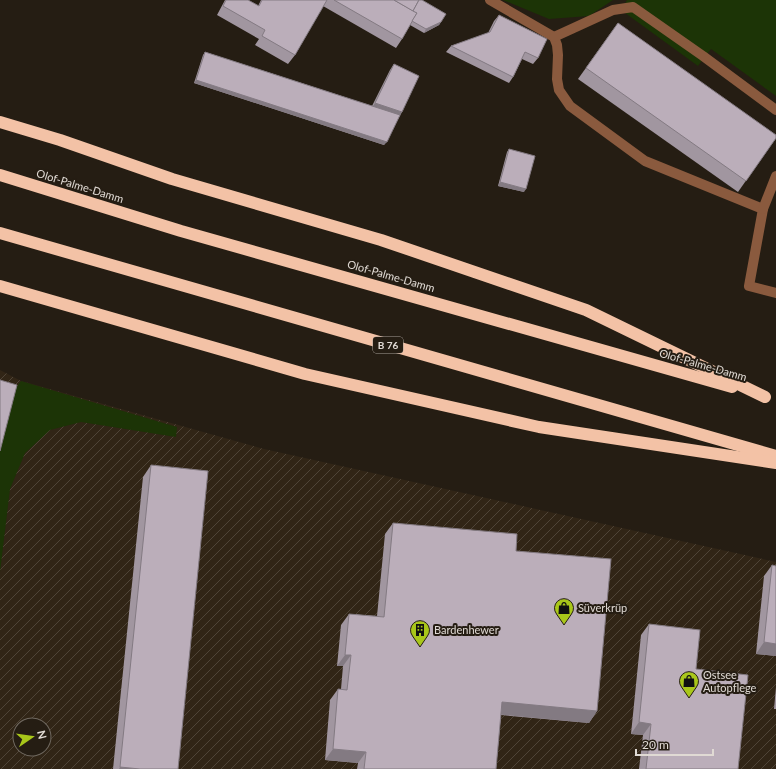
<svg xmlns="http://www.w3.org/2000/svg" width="776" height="769" font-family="Lato,sans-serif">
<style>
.industrial{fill:url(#industrial-furrows);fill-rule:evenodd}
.green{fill:#1c3406}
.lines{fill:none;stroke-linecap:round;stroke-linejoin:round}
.minor{stroke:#8a5a3e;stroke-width:10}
.highway{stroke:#f3c2a6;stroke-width:12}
.wall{fill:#a196a0}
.shaded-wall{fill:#837a82}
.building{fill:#bbaeba;stroke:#837a82}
.labels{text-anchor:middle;stroke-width:4;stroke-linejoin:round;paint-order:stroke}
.shield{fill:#251d13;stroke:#a8a19a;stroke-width:1}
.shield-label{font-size:10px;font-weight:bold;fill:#e0dad4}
.street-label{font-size:11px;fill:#e0dad4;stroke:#251d13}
.poi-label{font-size:11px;fill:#e0dad4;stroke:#251d13;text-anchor:start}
</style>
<defs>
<pattern id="industrial-furrows" width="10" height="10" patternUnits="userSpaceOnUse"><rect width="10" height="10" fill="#312516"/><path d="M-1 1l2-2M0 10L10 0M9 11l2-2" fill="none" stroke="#4f4437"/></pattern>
</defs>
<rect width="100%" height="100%" fill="#251d13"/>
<path class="industrial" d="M 0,370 L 21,381 L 264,449 L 776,562 L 776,769 L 0,769 ZM 20,725 L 44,725 L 44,749 L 20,749 Z"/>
<g class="green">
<path d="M 503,0 L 613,0 L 589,16 L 549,19 Z"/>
<path d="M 627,0 L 776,0 L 776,96 L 711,49 L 698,66 L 621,10 Z"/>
<path d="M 21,381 L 177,427 L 176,437 L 81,422 L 50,430 L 25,453 L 10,489 L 0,572 L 0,436 L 11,394 Z"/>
</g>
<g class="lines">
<g class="minor">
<path d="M 490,0 L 554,37 L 557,45 L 558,55 L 557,79 L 559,90 L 570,106 L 645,161 L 763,209 L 749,286 L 776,293"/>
<path d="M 554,37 L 613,10 L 633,7 L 703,56 L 776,110"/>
<path d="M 763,209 L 776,176"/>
</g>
<g class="highway">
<path d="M 0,122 L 60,140 L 172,179 L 381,240 L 586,310 L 765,397"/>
<path d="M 0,175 L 181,231 L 732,387"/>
<path d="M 0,233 L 776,456"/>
<path d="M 0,286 L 305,374 L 539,427 L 776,463"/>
</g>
</g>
<g class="wall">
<path d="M 225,0 L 248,0 L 258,6 L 261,0 L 422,0 L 441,22 L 439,25 L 424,33 L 410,25 L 402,39 L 396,48 L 323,6 L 295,55 L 288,64 L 255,45 L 259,39 L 217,15 Z"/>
<path d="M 499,15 L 538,58 L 533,64 L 522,59 L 513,77 L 509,83 L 446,52 L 451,46 L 488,33 L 494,21 Z"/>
<path d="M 618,23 L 776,138 L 738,192 L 578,79 Z"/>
<path d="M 205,52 L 372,106 L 390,70 L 394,64 L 402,112 L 384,145 L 194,83 L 203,55 Z"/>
<path d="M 509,149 L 524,192 L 498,186 L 507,152 Z"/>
<path d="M 151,465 L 178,769 L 113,769 L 143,477 Z"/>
<path d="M 393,523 L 516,551 L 597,711 L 589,723 L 501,715 L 496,769 L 357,769 L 358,763 L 325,760 L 330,700 L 338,689 L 341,689 L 343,666 L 337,666 L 341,625 L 349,614 L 377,616 L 385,534 Z"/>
<path d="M 772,565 L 776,656 L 756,654 L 764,576 Z"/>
<path d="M 649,624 L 696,669 L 738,769 L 639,769 L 643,735 L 631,734 L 641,635 Z"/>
<path d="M 776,687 L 776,709 L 774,709 Z"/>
</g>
<g class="shaded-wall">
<path d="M 441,22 L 439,25 L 424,33 L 426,29 Z"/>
<path d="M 196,80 L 387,142 L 384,145 L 194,83 Z"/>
<path d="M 375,103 L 402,112 L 398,118 L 371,109 Z"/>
<path d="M 500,182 L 526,189 L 524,192 L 498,186 Z"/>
<path d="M 764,642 L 776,644 L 776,656 L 756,654 Z"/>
<path d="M 345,655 L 351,655 L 343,666 L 337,666 Z"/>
<path d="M 502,702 L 597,711 L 589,723 L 494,714 Z"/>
<path d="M 639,722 L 651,724 L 643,735 L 631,734 Z"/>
<path d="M 333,749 L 366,752 L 358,763 L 325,760 Z"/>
<path d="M 120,767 L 140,769 L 119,769 Z"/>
</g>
<g class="building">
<path d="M 226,0 L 248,0 L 259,6 L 262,0 L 327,0 L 295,55 L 262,36 L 265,30 L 223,6 Z"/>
<path d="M 334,0 L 394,0 L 417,13 L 402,39 Z"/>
<path d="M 394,0 L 419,0 L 413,11 Z"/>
<path d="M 419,0 L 422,0 L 446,14 L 441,22 L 426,29 L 412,21 L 417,13 L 413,11 Z"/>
<path d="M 499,15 L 547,39 L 538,58 L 525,52 L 513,77 L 451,46 L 490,32 Z"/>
<path d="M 618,23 L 776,135 L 776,138 L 746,181 L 586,68 Z"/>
<path d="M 205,52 L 400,115 L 387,142 L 196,80 Z"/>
<path d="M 394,64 L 419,76 L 402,112 L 375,103 Z"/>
<path d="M 509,149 L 535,156 L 526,189 L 500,182 Z"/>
<path d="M 0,380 L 17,385 L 0,451 Z"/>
<path d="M 151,465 L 208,471 L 178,769 L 140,769 L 120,767 Z"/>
<path d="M 393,523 L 517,534 L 516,551 L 611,559 L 597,711 L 502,702 L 496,769 L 364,769 L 366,752 L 333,749 L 338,689 L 347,690 L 351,655 L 345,655 L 349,614 L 384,617 Z"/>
<path d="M 772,565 L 776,566 L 776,644 L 764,642 Z"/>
<path d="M 649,624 L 700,630 L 696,669 L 748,675 L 738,769 L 646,769 L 651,724 L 639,722 Z"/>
</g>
<defs>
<symbol id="shop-pin" viewBox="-11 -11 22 30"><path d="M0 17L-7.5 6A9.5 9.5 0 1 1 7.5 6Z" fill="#a9c71a" stroke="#251d13"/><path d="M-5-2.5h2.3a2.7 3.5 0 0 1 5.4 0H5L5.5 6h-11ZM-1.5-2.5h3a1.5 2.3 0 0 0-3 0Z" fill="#111"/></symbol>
<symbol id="building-pin" viewBox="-11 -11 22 30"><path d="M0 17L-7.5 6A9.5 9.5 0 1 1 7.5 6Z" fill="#a9c71a" stroke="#251d13"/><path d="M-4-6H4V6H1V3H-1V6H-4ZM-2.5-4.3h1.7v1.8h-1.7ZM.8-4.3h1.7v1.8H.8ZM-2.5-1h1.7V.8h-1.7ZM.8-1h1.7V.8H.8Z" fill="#111"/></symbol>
</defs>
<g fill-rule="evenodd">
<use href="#shop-pin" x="553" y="597" width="22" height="30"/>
<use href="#building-pin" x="409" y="619" width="22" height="30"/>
<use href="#shop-pin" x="678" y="670" width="22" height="30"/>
</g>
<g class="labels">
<rect class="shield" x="373" y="337" width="30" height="16" rx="3"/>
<g class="shield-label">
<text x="388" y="349">B 76</text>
</g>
<g class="street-label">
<text transform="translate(80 186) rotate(17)" y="4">Olof-Palme-Damm</text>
<text transform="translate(391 276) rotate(16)" y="4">Olof-Palme-Damm</text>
<text transform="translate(703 365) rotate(16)" y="4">Olof-Palme-Damm</text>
</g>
<g class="poi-label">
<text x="578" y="612">Süverkrüp</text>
<text x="434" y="634">Bardenhewer</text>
<text x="703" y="679">Ostsee<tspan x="703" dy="13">Autopflege</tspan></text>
</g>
</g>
<g transform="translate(32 737) rotate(77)"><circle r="19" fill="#251d13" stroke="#706960"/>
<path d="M0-3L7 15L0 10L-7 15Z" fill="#a9c71a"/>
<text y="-6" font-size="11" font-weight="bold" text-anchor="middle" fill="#e0dad4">N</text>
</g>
<path d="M636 749v6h77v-6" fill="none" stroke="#e0dad4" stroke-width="2"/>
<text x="642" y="749" font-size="12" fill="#e0dad4" stroke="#251d13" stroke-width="3" paint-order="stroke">20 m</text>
</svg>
